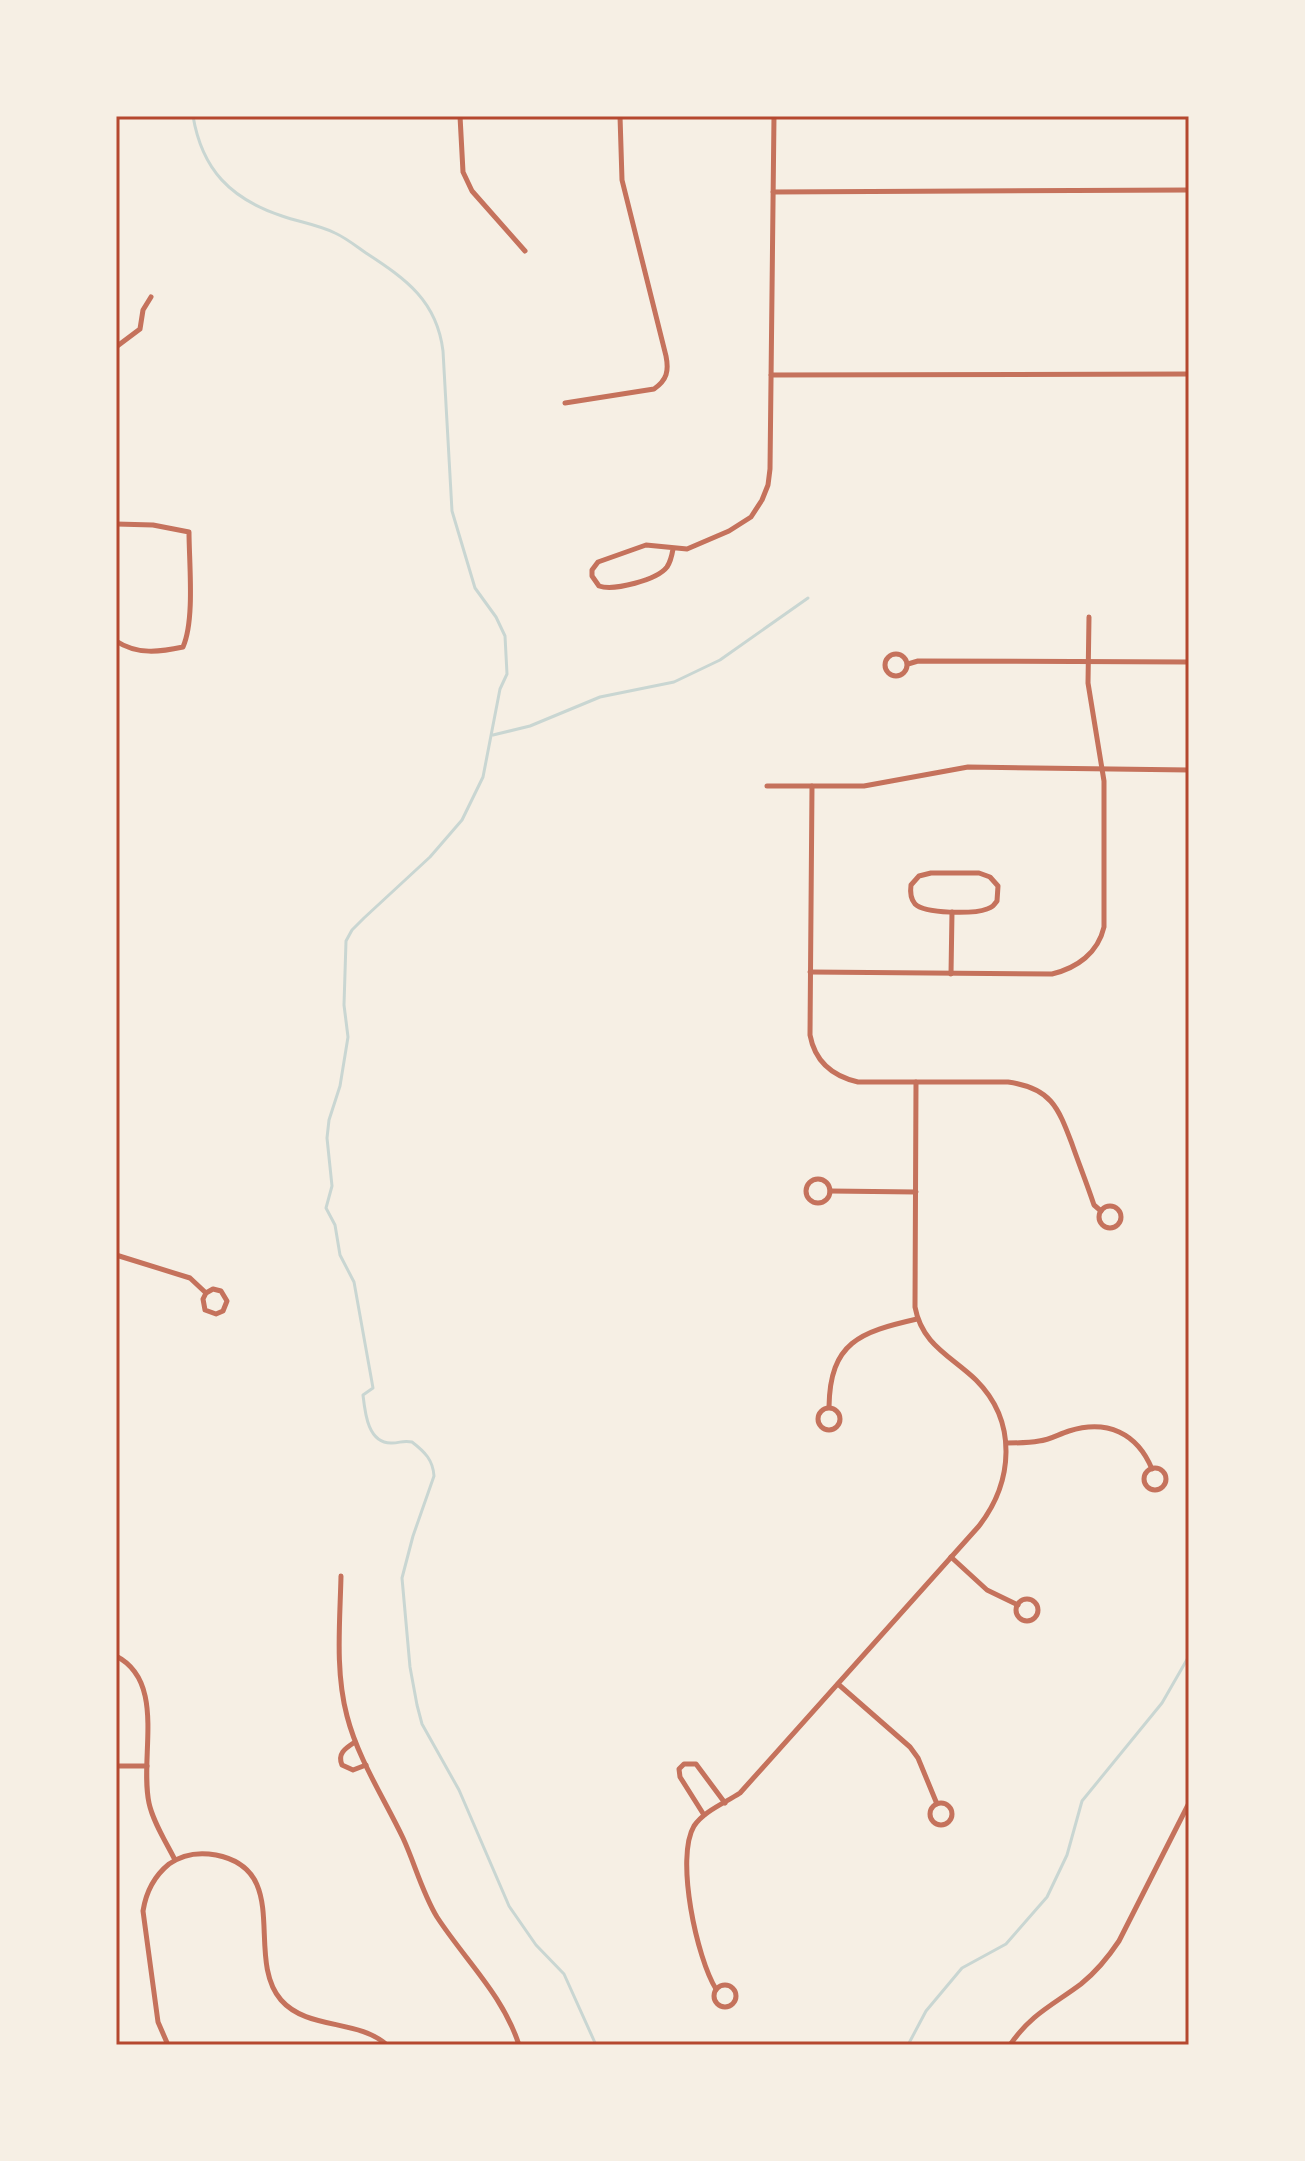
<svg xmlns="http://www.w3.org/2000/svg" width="1305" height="2161" font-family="Inter,sans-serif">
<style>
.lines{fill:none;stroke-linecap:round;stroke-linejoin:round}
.stream{stroke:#c9d6d2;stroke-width:3}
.minor{stroke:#c5725c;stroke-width:5}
.neatline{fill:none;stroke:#b5482f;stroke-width:3}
</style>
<rect width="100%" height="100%" fill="#f6efe4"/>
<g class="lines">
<g class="stream">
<path d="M 193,116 C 202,170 231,199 282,216 C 299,222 319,225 335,233 C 346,238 356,246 366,253 C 406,279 437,301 443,351 L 452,511 L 475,588 L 496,617 L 505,636 L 507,674 L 500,689 L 483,777 L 462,820 L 430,857 L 364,918 L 352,930 L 346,941 L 344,1005 L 348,1037 L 340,1086 L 329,1120 L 327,1138 L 332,1186 L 326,1208 L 335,1225 L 340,1255 L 354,1282 L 373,1388 L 363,1395 C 365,1413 368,1444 392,1443 C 400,1443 403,1440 412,1442 C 425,1452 433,1460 434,1476 L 413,1536 L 402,1578 L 410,1667 L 417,1705 L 422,1724 L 459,1790 L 509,1906 L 536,1945 L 564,1974 L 596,2045"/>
<path d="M 493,735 L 530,726 L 600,697 L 674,682 L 720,660 L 808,598"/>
<path d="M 908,2045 L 926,2011 L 962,1968 L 1006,1944 L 1047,1897 L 1067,1855 L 1082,1801 L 1162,1703 L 1189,1656"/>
</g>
<g class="minor">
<path d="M 460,116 L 463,172 L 472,191 L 525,251"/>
<path d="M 773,192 L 1189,190"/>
<path d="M 116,347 L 140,329 L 143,310 L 151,297"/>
<path d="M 771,375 L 1189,374"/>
<path d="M 565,403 L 654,389 C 667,380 669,371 666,356 L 622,180 L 620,116"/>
<path d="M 116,524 L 153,525 L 189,532 C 189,562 195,620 183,647 C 160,652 137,655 116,641"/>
<path d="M 673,549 C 672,555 671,561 667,567 C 657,580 614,591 599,586 L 592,576 L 592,570 L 598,562 L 646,545 L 687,549 L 729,531 L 751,517 L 762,500 L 768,485 L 770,469 L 774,116"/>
<circle cx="896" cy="665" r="11"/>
<path d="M 908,664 L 918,661 L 1189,662"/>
<path d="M 767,786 L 864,786 L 968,767 L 1189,770"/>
<path d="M 812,786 L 810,1035 C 815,1062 832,1076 858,1082 L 1008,1082 C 1051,1088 1058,1107 1072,1144 C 1079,1164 1087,1184 1094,1205 L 1101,1211"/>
<path d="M 979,873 L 990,877 L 998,886 L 997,901 C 994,905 993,907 987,909 C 974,914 925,914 915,904 C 910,898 910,892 911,885 L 919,876 L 931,873 Z"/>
<path d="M 810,972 L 1052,974 C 1077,968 1098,953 1104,927 L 1104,781 L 1088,683 L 1089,617"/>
<path d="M 951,974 L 952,912"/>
<circle cx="818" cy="1191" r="12"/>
<path d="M 830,1191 L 916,1192"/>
<circle cx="1110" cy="1217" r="11"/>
<path d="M 116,1255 L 190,1278 L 206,1293 L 213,1289 L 221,1291 L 227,1301 L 223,1311 L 216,1314 L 205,1310 L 203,1299 L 206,1293"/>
<path d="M 829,1407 C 830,1342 860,1332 917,1319"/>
<circle cx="829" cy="1419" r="11"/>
<path d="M 1007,1443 C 1018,1443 1029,1443 1039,1441 C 1050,1440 1059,1434 1069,1431 C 1107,1419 1137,1433 1152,1469"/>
<circle cx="1155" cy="1479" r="11"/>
<path d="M 951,1557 L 987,1590 L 1018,1605"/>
<path d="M 341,1576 C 340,1622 335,1671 347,1716 C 358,1759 384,1798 403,1838 C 415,1864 422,1892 437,1917 C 465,1960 503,1995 519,2045"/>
<circle cx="1027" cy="1610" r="11"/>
<path d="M 116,1656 C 167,1682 139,1757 149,1803 C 153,1822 166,1842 175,1860"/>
<path d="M 838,1684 L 910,1747 L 918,1758 L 937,1804"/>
<path d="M 355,1742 C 346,1748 337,1753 342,1765 L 353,1770 L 366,1765"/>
<path d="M 116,1766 L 147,1766"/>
<circle cx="941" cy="1814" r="11"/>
<path d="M 704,1815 L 680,1777 L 679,1769 L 684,1764 L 696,1764 L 725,1803"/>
<circle cx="725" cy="1996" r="11"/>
<path d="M 716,1989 C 697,1959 675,1858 694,1826 C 704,1811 725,1803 740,1793 L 979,1526 C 1013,1482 1018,1422 976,1380 C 951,1356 922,1345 915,1307 L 916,1082"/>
<path d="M 168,2045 L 158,2022 L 143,1911 C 146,1892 153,1877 169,1864 C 183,1854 200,1852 216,1855 C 293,1870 244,1957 281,2000 C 307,2030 358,2019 387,2045"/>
<path d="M 1010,2045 C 1031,2014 1053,2005 1081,1984 C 1096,1972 1109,1956 1119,1941 L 1189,1803"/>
</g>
</g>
<rect width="1305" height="2161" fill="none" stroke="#f6efe4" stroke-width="236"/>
<rect x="118" y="118" width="1069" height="1925" class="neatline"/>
</svg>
